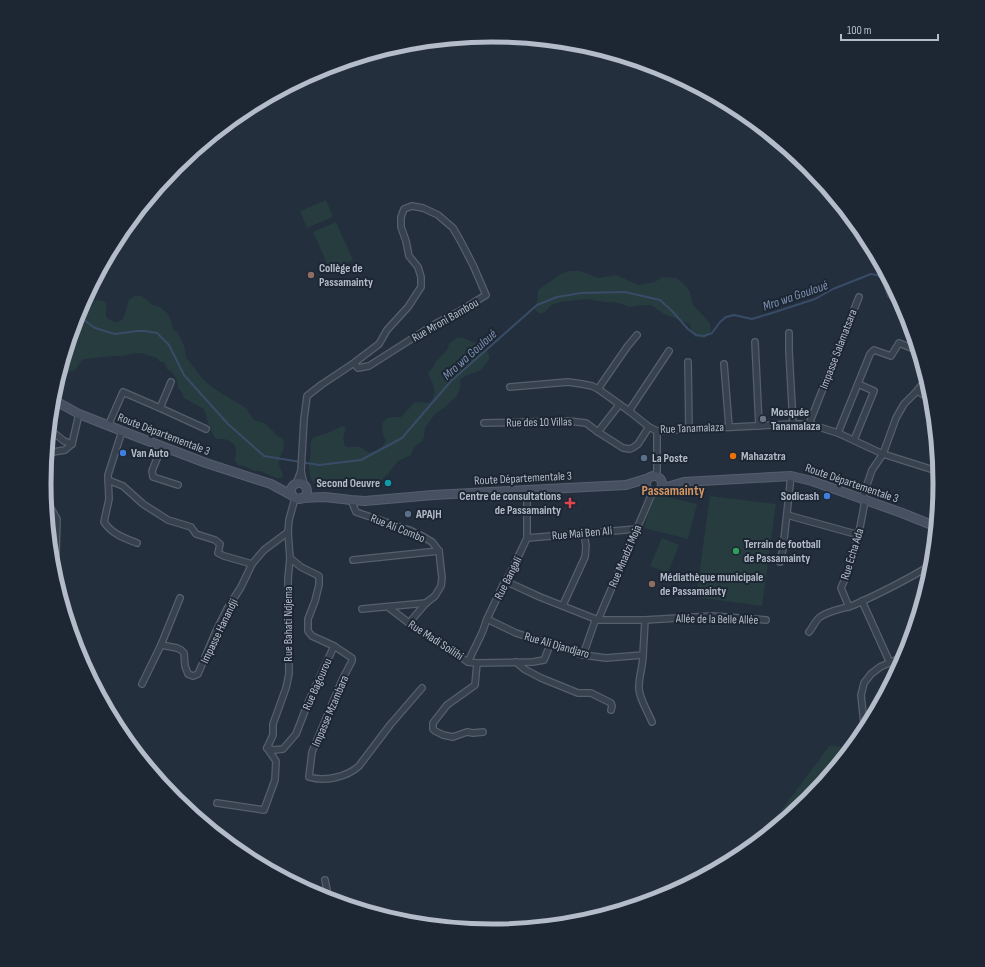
<svg xmlns="http://www.w3.org/2000/svg" width="985" height="967" font-family="'Sofia Sans Condensed',sans-serif">
<style>
.green{fill:#263c3f}
.lines{fill:none;stroke-linecap:round;stroke-linejoin:round}
.stream{stroke:#394c67;stroke-width:2}
.street-casing{stroke:#565f6c;stroke-width:8}
.secondary-casing{stroke:#565f6c;stroke-width:10}
.street{stroke:#38414e;stroke-width:5.5}
.secondary{stroke:#465061;stroke-width:8}
.education-dot{fill:#8d6e63;stroke:#1d2633;stroke-width:1.5}
.worship-dot{fill:#6b7280;stroke:#1d2633;stroke-width:1.5}
.shop-dot{fill:#3f7fe0;stroke:#1d2633;stroke-width:1.5}
.food-dot{fill:#e8710a;stroke:#1d2633;stroke-width:1.5}
.service-dot{fill:#5c6f8a;stroke:#1d2633;stroke-width:1.5}
.culture-dot{fill:#0f9aa8;stroke:#1d2633;stroke-width:1.5}
.health-dot{fill:#e0444e;stroke:#1d2633;stroke-width:1.5}
.leisure-dot{fill:#2e9e5b;stroke:#1d2633;stroke-width:1.5}
.labels{text-anchor:middle;stroke-width:4;stroke-linejoin:round;paint-order:stroke}
.poi-label{font-size:12px;font-weight:bold;fill:#b4bcc9;stroke:#1d2633;text-anchor:start}
.street-label{font-size:12px;fill:#b4bcc9;stroke:#1d2633}
.water-label{font-size:13px;font-style:italic;fill:#7c92b1;stroke:#1d2633}
.quarter-label{font-size:14px;font-weight:bold;fill:#d59563;stroke:#1d2633}
.rim{fill:none;stroke:#b4bcc9;stroke-width:5}
</style>
<rect width="100%" height="100%" fill="#242f3e"/>
<g class="green">
<path d="M 326,200 L 333,217 L 307,228 L 300,211 Z"/>
<path d="M 336,222 L 353,260 L 330,270 L 313,232 Z"/>
<path d="M 569,271 L 580,271 L 599,278 L 616,275 L 639,285 L 655,282 L 662,277 L 676,278 L 683,283 L 690,292 L 693,305 L 710,323 L 711,330 L 705,338 L 695,337 L 691,331 L 690,324 L 664,314 L 651,305 L 643,305 L 629,307 L 622,304 L 613,302 L 605,302 L 587,299 L 560,302 L 551,305 L 545,312 L 540,314 L 535,310 L 535,307 L 537,302 L 538,290 L 561,274 Z"/>
<path d="M 135,296 L 141,296 L 146,299 L 153,305 L 160,307 L 167,313 L 171,320 L 173,329 L 178,333 L 180,338 L 184,346 L 186,357 L 201,377 L 213,388 L 246,408 L 254,420 L 266,424 L 279,437 L 282,438 C 288,449 279,453 279,463 C 279,467 282,471 283,475 L 282,478 L 277,478 L 266,474 L 261,471 L 255,471 L 244,466 L 238,465 L 235,461 C 235,457 236,454 236,451 C 237,444 228,439 222,439 C 220,439 217,439 215,438 L 210,429 L 204,409 L 184,398 L 182,392 L 178,388 L 177,379 L 175,377 L 172,372 L 167,369 L 165,363 L 159,361 L 157,358 L 141,353 L 138,353 L 130,354 L 124,356 L 112,356 L 85,359 L 82,360 L 75,370 C 67,372 63,379 57,383 L 79,311 C 81,310 86,310 88,308 C 91,304 90,300 97,300 C 111,300 105,309 106,316 C 107,319 109,319 111,320 C 115,323 118,322 122,320 C 124,316 125,314 126,310 C 129,303 126,300 135,296 Z"/>
<path d="M 456,338 C 464,337 466,339 472,342 C 478,344 479,342 485,346 L 485,349 L 489,354 L 489,360 L 481,370 L 465,376 L 460,380 L 460,389 L 456,397 L 445,407 L 435,414 L 425,428 L 424,437 L 421,442 L 414,447 L 411,455 L 398,461 L 388,474 L 378,483 L 361,482 L 354,484 L 351,483 L 344,485 L 338,485 L 331,487 L 324,487 L 320,486 L 315,484 L 311,479 L 310,476 L 309,466 L 311,451 L 310,445 L 312,439 L 314,437 L 328,433 L 342,426 L 345,427 L 346,429 L 343,437 L 345,446 C 350,449 355,446 360,447 C 363,448 365,451 368,452 C 373,454 384,447 385,442 C 386,439 383,435 383,433 C 382,428 381,425 384,421 C 389,415 394,418 401,417 L 415,402 C 426,401 430,409 435,392 C 433,389 434,387 433,384 C 431,379 429,377 428,373 L 434,366 L 435,363 L 447,350 L 449,344 Z"/>
<path d="M 662,496 L 697,504 L 688,539 L 644,528 L 652,498 Z"/>
<path d="M 710,496 L 776,504 L 762,606 L 696,597 Z"/>
<path d="M 662,538 L 679,545 L 668,573 L 650,566 Z"/>
<path d="M 830,745 L 852,749 L 809,801 L 775,829 L 782,809 L 805,779 Z"/>
</g>
<g class="lines">
<path class="stream" d="M 77,316 L 80,317 L 95,328 L 115,334 L 137,331 L 145,331 L 157,333 L 169,345 L 184,375 L 228,424 L 264,456 L 319,465 L 361,460 L 402,438 L 451,381 L 537,305 L 557,297 L 581,293 L 625,292 L 660,300 L 673,312 L 688,329 L 696,335 L 704,336 L 712,333 L 720,322 L 726,317 L 734,315 L 752,319 L 775,312 L 815,299 L 833,289 L 871,274 L 877,275 L 882,279 L 888,296 L 897,305 L 904,306"/>
<defs>
<g id="street">
<path d="M 789,333 L 789,351 L 793,424"/>
<path d="M 755,342 L 759,426"/>
<path d="M 688,362 L 689,430"/>
<path d="M 724,364 L 729,427"/>
<path d="M 510,387 L 568,382 L 582,384 L 592,386 L 598,389 L 629,411 L 649,427 L 657,431 L 793,424 L 809,424 L 838,433 L 883,454 L 940,472"/>
<path d="M 598,389 L 627,347 L 637,335"/>
<path d="M 917,391 L 933,400"/>
<path d="M 160,408 L 171,382"/>
<path d="M 629,411 L 669,351"/>
<path d="M 484,423 L 568,421 L 586,423 L 598,432 L 623,448 L 630,449 L 634,447 L 638,444 L 649,427"/>
<path d="M 809,424 L 859,297"/>
<path d="M 108,426 L 123,392 L 160,408 L 206,429"/>
<path d="M 49,429 L 64,441 L 72,444"/>
<path d="M 122,431 L 108,475 L 109,499 L 104,522 C 112,534 124,538 137,543"/>
<path d="M 598,432 L 619,405"/>
<path d="M 838,433 L 870,354 L 874,350 L 891,356 L 899,343 L 919,351"/>
<path d="M 854,440 L 874,391 L 858,384"/>
<path d="M 162,446 L 152,471 L 153,477 L 178,485"/>
<path d="M 47,453 L 65,450 L 72,444 L 79,414"/>
<path d="M 301,471 L 304,485"/>
<path d="M 656,476 L 657,470 L 657,431"/>
<path d="M 108,480 L 123,486 L 143,504 L 168,520 L 191,527 L 196,534 L 215,540 L 220,544 L 218,553 L 224,556 L 252,564"/>
<path d="M 296,484 L 301,471 L 304,419 L 307,396 L 321,385 L 354,363 L 379,344 L 387,330 L 408,307 L 421,287 L 421,277 L 418,267 L 409,256 L 406,241 L 401,227 L 401,217 L 404,209 L 412,206 L 423,208 L 438,215 L 453,228 L 460,240 L 473,265 L 486,295 L 460,311 L 435,324 L 369,366 L 358,368 L 354,363"/>
<path d="M 45,498 L 57,519 L 56,553 L 54,576"/>
<path d="M 862,499 L 872,470 L 883,454 L 896,418 L 904,404 L 917,391 L 927,378"/>
<path d="M 351,500 L 356,512 L 409,530 L 422,536 L 432,542 L 439,551 L 442,578 L 441,586 L 435,596 L 426,603 L 409,623"/>
<path d="M 787,515 L 859,535"/>
<path d="M 527,538 L 637,529"/>
<path d="M 353,560 L 439,551"/>
<path d="M 780,562 L 783,549 L 791,476"/>
<path d="M 505,581 L 540,597 L 598,620 L 645,620 L 712,616 L 766,620"/>
<path d="M 862,601 L 890,663"/>
<path d="M 563,605 L 585,557 L 586,546 L 584,533"/>
<path d="M 388,607 L 409,623 L 468,662 L 477,663 L 533,662 L 544,660 L 550,645"/>
<path d="M 849,607 L 841,588 C 854,560 860,530 865,500"/>
<path d="M 362,609 L 426,603"/>
<path d="M 487,619 L 516,633 L 583,655 L 606,658 L 643,655 L 645,620"/>
<path d="M 809,632 C 813,627 815,621 820,617 C 830,610 843,609 854,605 C 881,593 908,579 933,564"/>
<path d="M 161,645 L 180,598"/>
<path d="M 334,646 L 352,658 L 352,661 L 343,678 L 312,752 L 309,777 C 325,782 347,777 359,766 L 390,725 L 422,688"/>
<path d="M 583,655 L 595,621 L 598,620 L 653,491"/>
<path d="M 643,655 C 643,666 639,676 639,686 C 638,696 648,712 652,722"/>
<path d="M 468,662 L 482,633 L 487,619 L 505,581 L 510,574 L 527,538 L 527,490"/>
<path d="M 516,662 L 524,669 L 541,678 L 578,693 L 591,693 L 611,703 L 612,706 L 611,710"/>
<path d="M 477,663 L 475,685 L 447,705 L 433,723 L 433,729 L 435,731 L 443,735 L 453,737 L 467,732 L 473,733 L 483,732"/>
<path d="M 142,684 L 161,645 L 177,648 L 181,650 L 184,653 L 185,666 L 188,674 L 193,676 L 198,674 L 216,631 L 227,609 L 241,587 L 252,564 L 264,550 L 288,532"/>
<path d="M 865,733 L 861,695 L 864,683 L 871,674 L 880,667 L 907,655"/>
<path d="M 267,748 L 273,735 L 273,724 L 286,688 L 289,674 L 288,579 L 290,558 L 288,532 L 289,520 L 295,498"/>
<path d="M 267,748 L 274,750 L 283,749 L 296,734 L 308,703 L 334,646 L 312,636 L 308,631 L 308,619 L 315,601 L 319,585 L 319,576 L 301,567 L 290,558"/>
<path d="M 217,803 L 264,810 L 275,780 L 276,761 L 267,748"/>
<path d="M 325,880 L 329,900"/>
</g>
<g id="secondary">
<path d="M 52,399 L 79,414 L 122,431 L 206,463 L 271,484 L 293,496"/>
<circle cx="654" cy="484" r="8"/>
<circle cx="299" cy="491" r="8"/>
<path d="M 660,489 L 684,482 L 791,476 L 812,481 L 902,513 L 937,527"/>
<path d="M 301,498 L 325,497 L 351,500 L 365,501 L 433,495 L 626,485 L 649,478"/>
</g>
</defs>
<use href="#street" class="street-casing"/>
<use href="#secondary" class="secondary-casing"/>
<use href="#street" class="street"/>
<use href="#secondary" class="secondary"/>
</g>
<g class="education-dot">
<circle cx="311" cy="275" r="4"/>
<circle cx="652" cy="584" r="4"/>
</g>
<circle class="worship-dot" cx="763" cy="419" r="4"/>
<g class="shop-dot">
<circle cx="123" cy="453" r="4"/>
<circle cx="827" cy="496" r="4"/>
</g>
<circle class="food-dot" cx="733" cy="456" r="4"/>
<g class="service-dot">
<circle cx="644" cy="458" r="4"/>
<circle cx="408" cy="514" r="4"/>
</g>
<circle class="culture-dot" cx="388" cy="483" r="4"/>
<path class="health-dot" d="M568 497h4v4h4v4h-4v4h-4v-4h-4v-4h4z"/>
<circle class="leisure-dot" cx="736" cy="551" r="4"/>
<g class="labels">
<g class="poi-label">
<text x="319" y="272">Collège de<tspan x="319" dy="14">Passamainty</tspan></text>
<text x="771" y="416">Mosquée<tspan x="771" dy="14">Tanamalaza</tspan></text>
<text x="131" y="457">Van Auto</text>
<text x="741" y="460">Mahazatra</text>
<text x="652" y="462">La Poste</text>
<text x="380" y="487" text-anchor="end">Second Oeuvre</text>
<text x="561" y="500" text-anchor="end">Centre de consultations<tspan x="561" dy="14">de Passamainty</tspan></text>
<text x="819" y="500" text-anchor="end">Sodicash</text>
<text x="416" y="518">APAJH</text>
<text x="744" y="548">Terrain de football<tspan x="744" dy="14">de Passamainty</tspan></text>
<text x="660" y="581">Médiathèque municipale<tspan x="660" dy="14">de Passamainty</tspan></text>
</g>
<g class="street-label">
<text transform="translate(445 320) rotate(-30)" y="4">Rue Mroni Bambou</text>
<text transform="translate(838 349) rotate(-69)" y="4">Impasse Salamatsara</text>
<text transform="translate(539 422) rotate(-1)" y="4">Rue des 10 Villas</text>
<text transform="translate(692 428) rotate(-2)" y="4">Rue Tanamalaza</text>
<text transform="translate(164 434) rotate(21)" y="4">Route Départementale 3</text>
<text transform="translate(523 478) rotate(-3)" y="4">Route Départementale 3</text>
<text transform="translate(852 483) rotate(19)" y="4">Route Départementale 3</text>
<text transform="translate(398 528) rotate(22)" y="4">Rue Ali Combo</text>
<text transform="translate(582 533) rotate(-5)" y="4">Rue Mai Ben Ali</text>
<text transform="translate(852 554) rotate(-73)" y="4">Rue Echa Ada</text>
<text transform="translate(625 556) rotate(-67)" y="4">Rue Mnadzi Moja</text>
<text transform="translate(508 578) rotate(-63)" y="4">Rue Bangali</text>
<text transform="translate(717 619) rotate(1)" y="4">Allée de la Belle Allée</text>
<text transform="translate(288 624) rotate(-90)" y="4">Rue Bahati Ndjema</text>
<text transform="translate(219 631) rotate(-64)" y="4">Impasse Hanandji</text>
<text transform="translate(436 640) rotate(33)" y="4">Rue Madi Soilihi</text>
<text transform="translate(557 645) rotate(16)" y="4">Rue Ali Djandjaro</text>
<text transform="translate(317 684) rotate(-66)" y="4">Rue Bagourou</text>
<text transform="translate(330 711) rotate(-67)" y="4">Impasse Mzambara</text>
</g>
<g class="water-label">
<text transform="translate(795 295) rotate(-19)" y="5">Mro wa Gouloué</text>
<text transform="translate(469 354) rotate(-42)" y="5">Mro wa Gouloué</text>
</g>
<g class="quarter-label">
<text x="673" y="495">Passamainty</text>
</g>
</g>
<path d="M0 0H985V967H0ZM51 483a441 441 0 1 1 882 0a441 441 0 1 1-882 0Z" fill="#1d2633" fill-rule="evenodd"/>
<path class="rim" d="M51 483a441 441 0 1 1 882 0a441 441 0 1 1-882 0Z"/>
<path d="M841 34v6h97v-6" fill="none" stroke="#b4bcc9" stroke-width="2"/>
<text x="847" y="34" font-size="12" fill="#b4bcc9" stroke="#1d2633" stroke-width="3" paint-order="stroke">100 m</text>
</svg>
